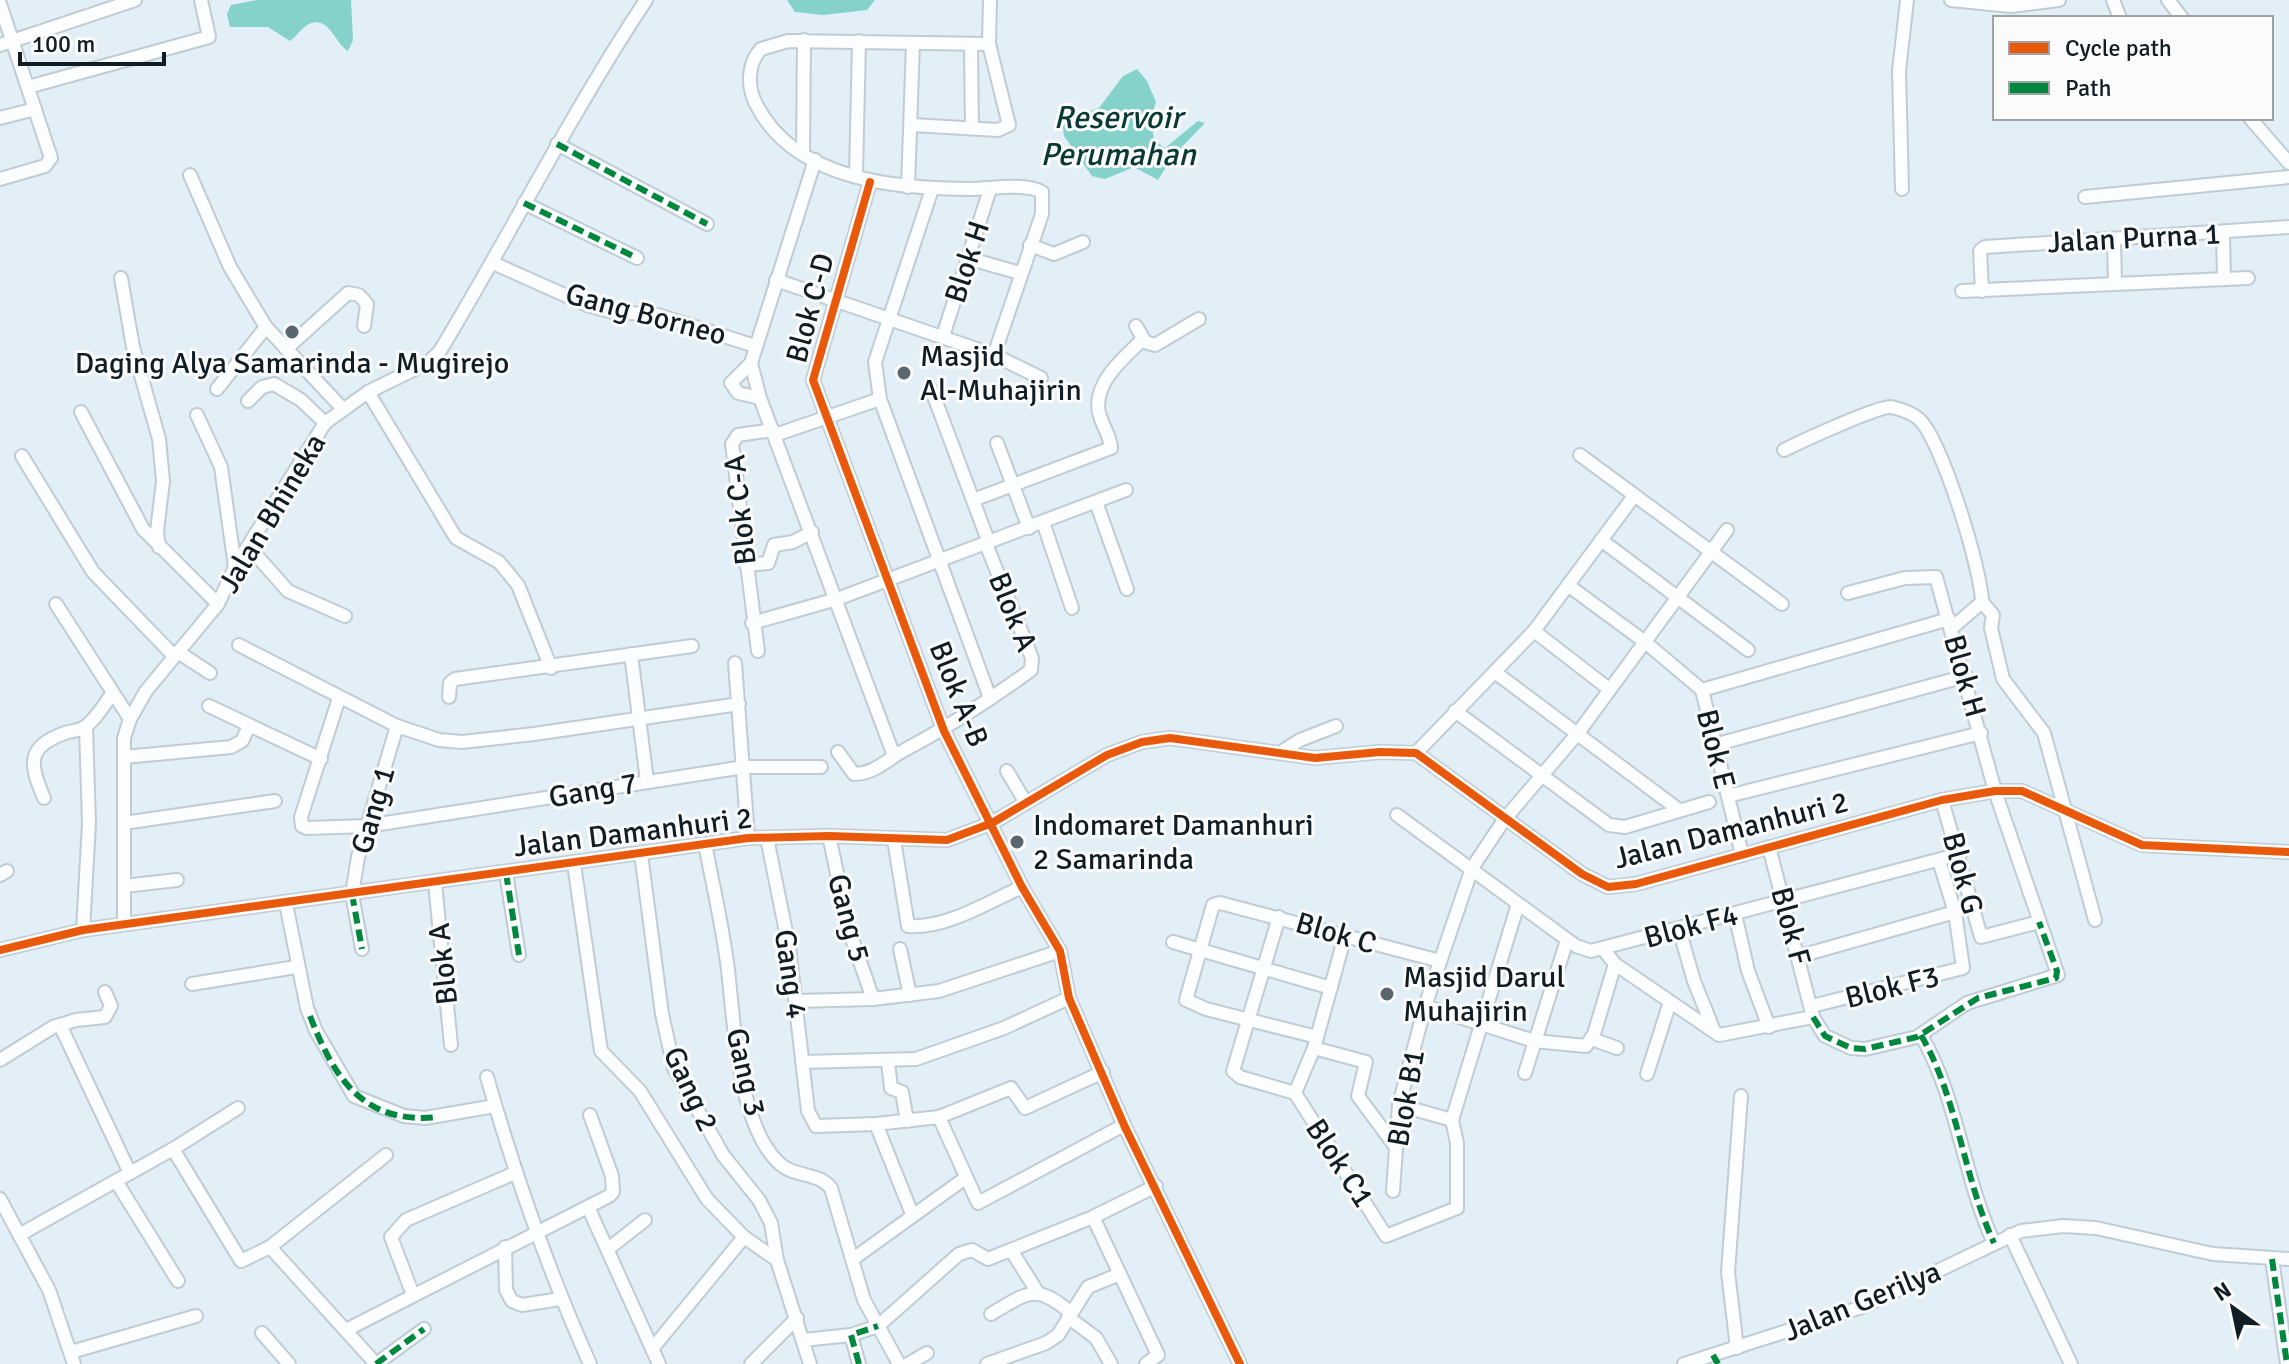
<svg xmlns="http://www.w3.org/2000/svg" width="2289" height="1364" font-family="Signika,sans-serif">
<style>
.water{fill:#85d2cb}
.lines{fill:none;stroke-linecap:round;stroke-linejoin:round}
.minor-casing{stroke:#c0ccd4;stroke-width:16}
.minor{stroke:#fbfdfe;stroke-width:12}
.quiet{stroke:#00873e;stroke-width:6;stroke-dasharray:12 6;stroke-linecap:butt}
.cycleway-casing{stroke:#fbfbfb;stroke-width:13}
.cycleway{stroke:#e8590c;stroke-width:8}
.poi-dot{fill:#5a666e;stroke:#fbfbfb;stroke-width:3}
.labels{text-anchor:middle;stroke-width:6;stroke-linejoin:round;paint-order:stroke}
.street-label{font-size:30px;fill:#101d25;stroke:#fbfbfb}
.poi-label{font-size:30px;fill:#101d25;stroke:#fbfbfb;text-anchor:start}
.water-label{font-size:32px;font-style:italic;fill:#073935;stroke:#fbfbfb}
</style>
<rect width="100%" height="100%" fill="#e3eff7"/>
<g class="water">
<path d="M 351,0 L 353,40 L 348,51 C 334,42 329,15 309,24 C 302,27 297,36 290,41 L 268,27 L 230,27 L 227,14 L 231,5 L 257,0 Z"/>
<path d="M 787,0 L 875,0 L 867,10 L 823,15 L 795,12 Z"/>
<path d="M 1137,69 L 1147,81 L 1156,102 L 1151,117 L 1154,140 L 1165,148 L 1198,121 L 1205,123 L 1173,156 L 1158,180 L 1134,167 L 1105,179 L 1092,176 L 1064,136 L 1062,120 L 1099,108 L 1123,76 Z"/>
</g>
<g class="lines">
<defs>
<g id="minor">
<path d="M 1951,0 L 2011,6 L 2059,0"/>
<path d="M 2113,0 L 2120,18"/>
<path d="M 2168,0 L 2182,18"/>
<path d="M 0,4 L 51,158 L 45,166 L 0,179"/>
<path d="M 989,44 L 788,41 L 761,49 C 747,64 747,88 757,106 C 797,182 900,189 975,189 C 995,188 1025,183 1042,192 L 1042,214 L 994,355"/>
<path d="M 0,45 L 135,0"/>
<path d="M 971,46 L 972,128"/>
<path d="M 28,87 L 209,37 L 201,0"/>
<path d="M 0,118 L 35,109"/>
<path d="M 2250,118 L 2289,163"/>
<path d="M 912,125 L 998,130 L 1009,125 L 989,44 L 990,0"/>
<path d="M 557,144 L 707,224"/>
<path d="M 803,154 L 804,40"/>
<path d="M 190,175 L 230,267 L 266,327 L 342,408"/>
<path d="M 856,175 L 859,41"/>
<path d="M 870,182 L 813,380 L 944,731 L 1022,887 L 1060,951 L 1069,998 L 1124,1125 L 1240,1364"/>
<path d="M 908,187 L 913,43"/>
<path d="M 932,189 L 875,362 L 880,399 L 990,698"/>
<path d="M 1902,189 L 1899,71 L 1907,0"/>
<path d="M 2085,197 L 2289,177"/>
<path d="M 524,203 L 637,258"/>
<path d="M 2223,233 L 2224,279"/>
<path d="M 2114,239 L 2115,284"/>
<path d="M 1030,245 L 1054,254 L 1083,242"/>
<path d="M 967,258 L 1020,273"/>
<path d="M 493,263 L 587,305 L 613,312 L 658,315 L 755,346"/>
<path d="M 121,278 L 133,347 L 159,439 L 163,481 L 157,531 L 159,547"/>
<path d="M 776,280 L 994,355 L 1041,378"/>
<path d="M 1962,291 L 2248,278"/>
<path d="M 1982,291 L 1980,251 L 1985,247 L 2289,227"/>
<path d="M 1136,326 L 1145,342 L 1155,345 L 1199,319"/>
<path d="M 943,336 L 990,189"/>
<path d="M 286,349 L 348,293 L 359,295 L 367,304 L 364,326"/>
<path d="M 751,363 L 760,398 L 894,756"/>
<path d="M 217,389 L 266,327"/>
<path d="M 932,391 L 989,543"/>
<path d="M 368,392 L 456,538 L 499,562 L 518,585 L 551,668"/>
<path d="M 760,398 L 738,393 L 731,383 L 751,363 L 815,160"/>
<path d="M 248,401 L 262,387 L 274,384 L 301,400 L 325,423"/>
<path d="M 81,412 L 143,529 L 218,604"/>
<path d="M 197,415 L 221,467 L 235,567"/>
<path d="M 775,435 L 880,399"/>
<path d="M 997,443 L 1029,528"/>
<path d="M 1784,450 C 1800,442 1878,406 1891,407 C 1900,409 1912,413 1919,419 C 1942,441 1981,568 1982,602 L 1952,628"/>
<path d="M 1580,455 L 1782,604"/>
<path d="M 22,456 L 93,572 L 174,656"/>
<path d="M 973,500 L 1111,448 C 1110,433 1098,420 1098,406 C 1098,378 1125,357 1143,339"/>
<path d="M 1096,502 L 1127,589"/>
<path d="M 1043,522 L 1072,608"/>
<path d="M 1601,540 L 1748,650"/>
<path d="M 249,547 L 288,591 L 345,616"/>
<path d="M 746,565 L 768,563 L 774,545 L 793,542 L 812,532"/>
<path d="M 1569,586 L 1645,642 L 1702,690"/>
<path d="M 1982,602 L 1993,615 L 1991,628 L 2003,679 L 2044,733 L 2095,920"/>
<path d="M 56,604 L 130,719"/>
<path d="M 752,623 L 837,599 L 1126,490"/>
<path d="M 1534,631 L 1609,689"/>
<path d="M 239,645 L 397,726 L 439,740 L 462,742 L 534,734 L 739,704"/>
<path d="M 758,651 L 732,444 L 738,435 L 773,430"/>
<path d="M 178,652 L 210,673"/>
<path d="M 631,654 L 647,781"/>
<path d="M 735,663 L 748,838"/>
<path d="M 1496,673 L 1679,810"/>
<path d="M 1702,690 L 1949,619"/>
<path d="M 1702,690 L 1742,854"/>
<path d="M 449,697 L 450,683 L 455,679 L 692,646"/>
<path d="M 339,698 L 301,817 L 302,826 L 307,828 L 367,826 L 744,767 L 821,767"/>
<path d="M 209,706 L 321,759"/>
<path d="M 1455,711 L 1609,825 L 1625,827 L 1709,802"/>
<path d="M 1714,745 L 1966,676"/>
<path d="M 838,752 L 854,774 C 875,774 887,759 903,751 C 948,727 990,700 1031,670 L 1032,658 L 986,544"/>
<path d="M 1281,752 L 1300,740 L 1336,726"/>
<path d="M 1416,753 L 1534,631 L 1634,496"/>
<path d="M 124,757 L 231,747 L 242,741 L 249,726"/>
<path d="M 1007,771 L 1026,803"/>
<path d="M 1728,796 L 1981,733"/>
<path d="M 44,798 C 30,765 25,747 65,733 C 71,731 77,731 83,728 C 94,722 104,705 112,694"/>
<path d="M 1942,800 L 1981,937 L 2039,922"/>
<path d="M 1397,815 L 1576,946 L 1591,951 L 1960,854"/>
<path d="M 124,823 L 275,801"/>
<path d="M 829,836 L 850,933 L 873,999"/>
<path d="M 767,838 L 789,947 L 808,1111 L 816,1126 L 876,1124 L 939,1117 L 1011,1088 L 1025,1108 L 1103,1072"/>
<path d="M 894,840 L 908,926 C 946,929 988,902 1022,887"/>
<path d="M 705,844 C 713,886 723,928 728,970 C 734,1022 738,1123 778,1162 C 793,1178 817,1171 831,1188 L 864,1300 L 899,1364"/>
<path d="M 641,854 L 662,1014 L 674,1068 L 723,1155 L 759,1200 L 771,1223 L 777,1260 L 810,1364"/>
<path d="M 574,864 L 601,1051 L 640,1091 L 707,1199 L 744,1237 L 777,1260"/>
<path d="M 506,873 L 519,955"/>
<path d="M 0,875 L 7,871"/>
<path d="M 435,883 L 451,1045"/>
<path d="M 124,886 L 177,880"/>
<path d="M 286,904 L 307,1008 L 316,1031 L 354,1096 L 404,1116 L 425,1118 L 495,1106"/>
<path d="M 1735,914 L 1748,971 L 1769,1027"/>
<path d="M 1279,917 L 1233,1071 L 1240,1077 L 1295,1093"/>
<path d="M 124,924 L 124,738 L 130,719 L 146,691 L 218,604 L 235,567 L 325,423 L 368,392 L 429,362 L 440,351 C 510,235 571,113 646,0"/>
<path d="M 1679,929 L 1694,981 L 1714,1031"/>
<path d="M 83,930 L 89,823 L 86,727"/>
<path d="M 1173,942 L 1331,988"/>
<path d="M 362,949 L 352,894 L 358,857 L 397,726"/>
<path d="M 900,949 L 910,995"/>
<path d="M 1603,949 L 1615,964 L 1719,1035 L 1813,1017 L 1769,847"/>
<path d="M 0,950 L 83,930 L 748,838 L 829,836 L 947,840 L 992,823 L 1107,755 L 1142,742 L 1170,738 L 1315,758 L 1380,752 L 1416,753 L 1582,874 L 1608,887 L 1636,884 L 1942,800 L 1995,791 L 2022,791 L 2142,845 L 2289,852"/>
<path d="M 1800,956 L 1955,912"/>
<path d="M 192,984 L 296,967"/>
<path d="M 796,1001 L 873,999 L 939,991 L 1060,951"/>
<path d="M 1425,1006 L 1534,1041 L 1586,1046 L 1594,1034 L 1615,964"/>
<path d="M 1812,1006 L 1963,968 L 1955,912 L 1939,861"/>
<path d="M 1813,1017 L 1825,1036 L 1851,1048 L 1865,1049 L 1917,1037 L 1967,1003 L 2058,975 L 1995,791 L 1936,577 L 1905,578 L 1848,593"/>
<path d="M 60,1025 L 130,1173"/>
<path d="M 1921,1035 C 1958,1099 1963,1176 1994,1243"/>
<path d="M 1317,1037 L 1206,1009 L 1186,1000 L 1213,905 L 1220,903 L 1440,961"/>
<path d="M 1592,1039 L 1617,1048"/>
<path d="M 1314,1048 L 1366,1062 L 1358,1096 L 1395,1146"/>
<path d="M 0,1060 L 53,1027 L 76,1020 L 105,1017 L 111,1006 L 105,992"/>
<path d="M 802,1062 L 916,1059 L 1004,1028 L 1069,998"/>
<path d="M 888,1062 L 891,1088 L 902,1092 L 907,1121"/>
<path d="M 1525,1073 L 1567,940"/>
<path d="M 1647,1074 L 1670,1002"/>
<path d="M 487,1077 C 515,1175 548,1270 590,1364"/>
<path d="M 1295,1093 L 1386,1236 L 1457,1208 L 1457,1143 L 1452,1120 L 1518,904"/>
<path d="M 1295,1093 L 1314,1048 L 1345,936"/>
<path d="M 1399,1105 L 1452,1120"/>
<path d="M 939,1117 L 978,1203 L 1124,1125"/>
<path d="M 876,1124 L 912,1214"/>
<path d="M 173,1149 L 241,1261 L 270,1247 L 386,1155"/>
<path d="M 116,1181 L 178,1281"/>
<path d="M 1393,1191 L 1399,1105 L 1425,1006 L 1472,868 L 1504,820 L 1578,733 L 1727,530"/>
<path d="M 0,1199 L 49,1290 L 74,1364"/>
<path d="M 588,1207 L 659,1364"/>
<path d="M 1093,1217 L 1158,1355 L 1146,1364"/>
<path d="M 19,1235 L 173,1149 L 238,1108"/>
<path d="M 2010,1235 L 2071,1364"/>
<path d="M 270,1247 L 376,1364"/>
<path d="M 505,1247 L 506,1290 L 512,1301 L 522,1305 L 560,1299"/>
<path d="M 608,1249 L 645,1220"/>
<path d="M 1011,1250 L 1038,1293"/>
<path d="M 853,1259 L 964,1179"/>
<path d="M 2272,1259 L 2287,1364"/>
<path d="M 413,1295 L 391,1237 L 406,1220 L 515,1173"/>
<path d="M 991,1314 C 1029,1292 1035,1283 1070,1312"/>
<path d="M 1068,1317 L 1096,1338 L 1111,1364"/>
<path d="M 346,1330 L 609,1196 L 613,1192 L 612,1176 L 590,1115"/>
<path d="M 262,1333 L 289,1364"/>
<path d="M 803,1340 L 851,1335"/>
<path d="M 1737,1348 L 1728,1272 L 1741,1096"/>
<path d="M 652,1349 L 744,1237"/>
<path d="M 71,1352 L 196,1316"/>
<path d="M 376,1364 L 424,1329"/>
<path d="M 751,1364 L 797,1318"/>
<path d="M 859,1364 L 851,1335 L 878,1326 L 959,1254 L 972,1250 L 988,1259 L 1093,1217 L 1156,1186"/>
<path d="M 908,1364 L 927,1353"/>
<path d="M 987,1364 L 1046,1343 L 1058,1335 L 1088,1287 L 1120,1274"/>
<path d="M 1684,1364 L 1862,1307 L 2021,1231 L 2063,1226 L 2096,1228 L 2213,1254 L 2289,1259"/>
</g>
</defs>
<use href="#minor" class="minor-casing"/>
<use href="#minor" class="minor"/>
<g class="quiet">
<path d="M 557,144 L 707,224"/>
<path d="M 524,203 L 637,258"/>
<path d="M 506,873 L 519,955"/>
<path d="M 352,894 L 362,949"/>
<path d="M 310,1016 C 334,1078 363,1125 438,1117"/>
<path d="M 1813,1017 L 1825,1036 L 1851,1048 L 1865,1049 L 1917,1037 L 1978,998 L 2056,978 L 2057,971 L 2039,922"/>
<path d="M 1921,1035 C 1958,1099 1963,1176 1994,1243"/>
<path d="M 2272,1259 L 2287,1364"/>
<path d="M 1713,1355 L 1718,1364"/>
<path d="M 376,1364 L 424,1329"/>
<path d="M 859,1364 L 851,1335 L 878,1326"/>
</g>
<defs>
<g id="cycleway">
<path d="M 870,182 L 813,380 L 944,731 L 1022,887 L 1060,951 L 1069,998 L 1124,1125 L 1240,1364"/>
<path d="M 0,950 L 83,930 L 748,838 L 829,836 L 947,840 L 992,823 L 1107,755 L 1142,742 L 1170,738 L 1315,758 L 1380,752 L 1416,753 L 1582,874 L 1608,887 L 1636,884 L 1942,800 L 1995,791 L 2022,791 L 2142,845 L 2289,852"/>
</g>
</defs>
<use href="#cycleway" class="cycleway-casing"/>
<use href="#cycleway" class="cycleway"/>
</g>
<g class="poi-dot">
<circle cx="292" cy="332" r="8"/>
<circle cx="904" cy="373" r="8"/>
<circle cx="1017" cy="842" r="8"/>
<circle cx="1387" cy="994" r="8"/>
</g>
<g class="labels">
<g class="street-label">
<text transform="translate(2134 238) rotate(-3)" y="10">Jalan Purna 1</text>
<text transform="translate(967 262) rotate(-72)" y="10">Blok H</text>
<text transform="translate(810 308) rotate(-75)" y="10">Blok C-D</text>
<text transform="translate(646 314) rotate(15)" y="10">Gang Borneo</text>
<text transform="translate(740 510) rotate(-96)" y="10">Blok C-A</text>
<text transform="translate(272 513) rotate(-59)" y="10">Jalan Bhineka</text>
<text transform="translate(1013 612) rotate(68)" y="10">Blok A</text>
<text transform="translate(1965 676) rotate(74)" y="10">Blok H</text>
<text transform="translate(959 694) rotate(68)" y="10">Blok A-B</text>
<text transform="translate(1716 749) rotate(76)" y="10">Blok E</text>
<text transform="translate(593 790) rotate(-10)" y="10">Gang 7</text>
<text transform="translate(373 810) rotate(-74)" y="10">Gang 1</text>
<text transform="translate(1731 830) rotate(-14)" y="10">Jalan Damanhuri 2</text>
<text transform="translate(633 832) rotate(-7)" y="10">Jalan Damanhuri 2</text>
<text transform="translate(1963 873) rotate(75)" y="10">Blok G</text>
<text transform="translate(849 918) rotate(75)" y="10">Gang 5</text>
<text transform="translate(1691 926) rotate(-15)" y="10">Blok F4</text>
<text transform="translate(1791 926) rotate(75)" y="10">Blok F</text>
<text transform="translate(1336 933) rotate(16)" y="10">Blok C</text>
<text transform="translate(443 964) rotate(-96)" y="10">Blok A</text>
<text transform="translate(791 974) rotate(82)" y="10">Gang 4</text>
<text transform="translate(1892 987) rotate(-14)" y="10">Blok F3</text>
<text transform="translate(746 1072) rotate(77)" y="10">Gang 3</text>
<text transform="translate(691 1089) rotate(65)" y="10">Gang 2</text>
<text transform="translate(1406 1098) rotate(-80)" y="10">Blok B1</text>
<text transform="translate(1340 1163) rotate(57)" y="10">Blok C1</text>
<text transform="translate(1862 1301) rotate(-22)" y="10">Jalan Gerilya</text>
</g>
<g class="poi-label">
<text x="920" y="366">Masjid<tspan x="920" dy="34">Al-Muhajirin</tspan></text>
<text x="292" y="373" text-anchor="middle">Daging Alya Samarinda - Mugirejo</text>
<text x="1033" y="835">Indomaret Damanhuri<tspan x="1033" dy="34">2 Samarinda</tspan></text>
<text x="1403" y="987">Masjid Darul<tspan x="1403" dy="34">Muhajirin</tspan></text>
</g>
<g class="water-label">
<text x="1118" y="128">Reservoir<tspan x="1118" dy="37">Perumahan</tspan></text>
</g>
</g>
<rect x="1993" y="16" width="280" height="104" fill="#fbfbfb" stroke="#9da2a5" stroke-width="2"/>
<rect x="2009" y="42" width="40" height="12" fill="#e8590c" stroke="#9da2a5" stroke-width="2"/>
<text x="2065" y="56" font-size="24" fill="#101d25">Cycle path</text>
<rect x="2009" y="82" width="40" height="12" fill="#00873e" stroke="#9da2a5" stroke-width="2"/>
<text x="2065" y="96" font-size="24" fill="#101d25">Path</text>
<g transform="translate(2233 1308) rotate(327)" stroke="#fbfbfb" stroke-width="6" paint-order="stroke">
<path d="M0-6L14 30L0 20L-14 30Z" fill="#101d25"/>
<text y="-12" font-size="22" font-weight="bold" text-anchor="middle" fill="#101d25">N</text>
</g>
<path d="M20 52v12h144v-12" fill="none" stroke="#101d25" stroke-width="4"/>
<text x="32" y="52" font-size="24" fill="#101d25" stroke="#fbfbfb" stroke-width="6" paint-order="stroke">100 m</text>
</svg>
